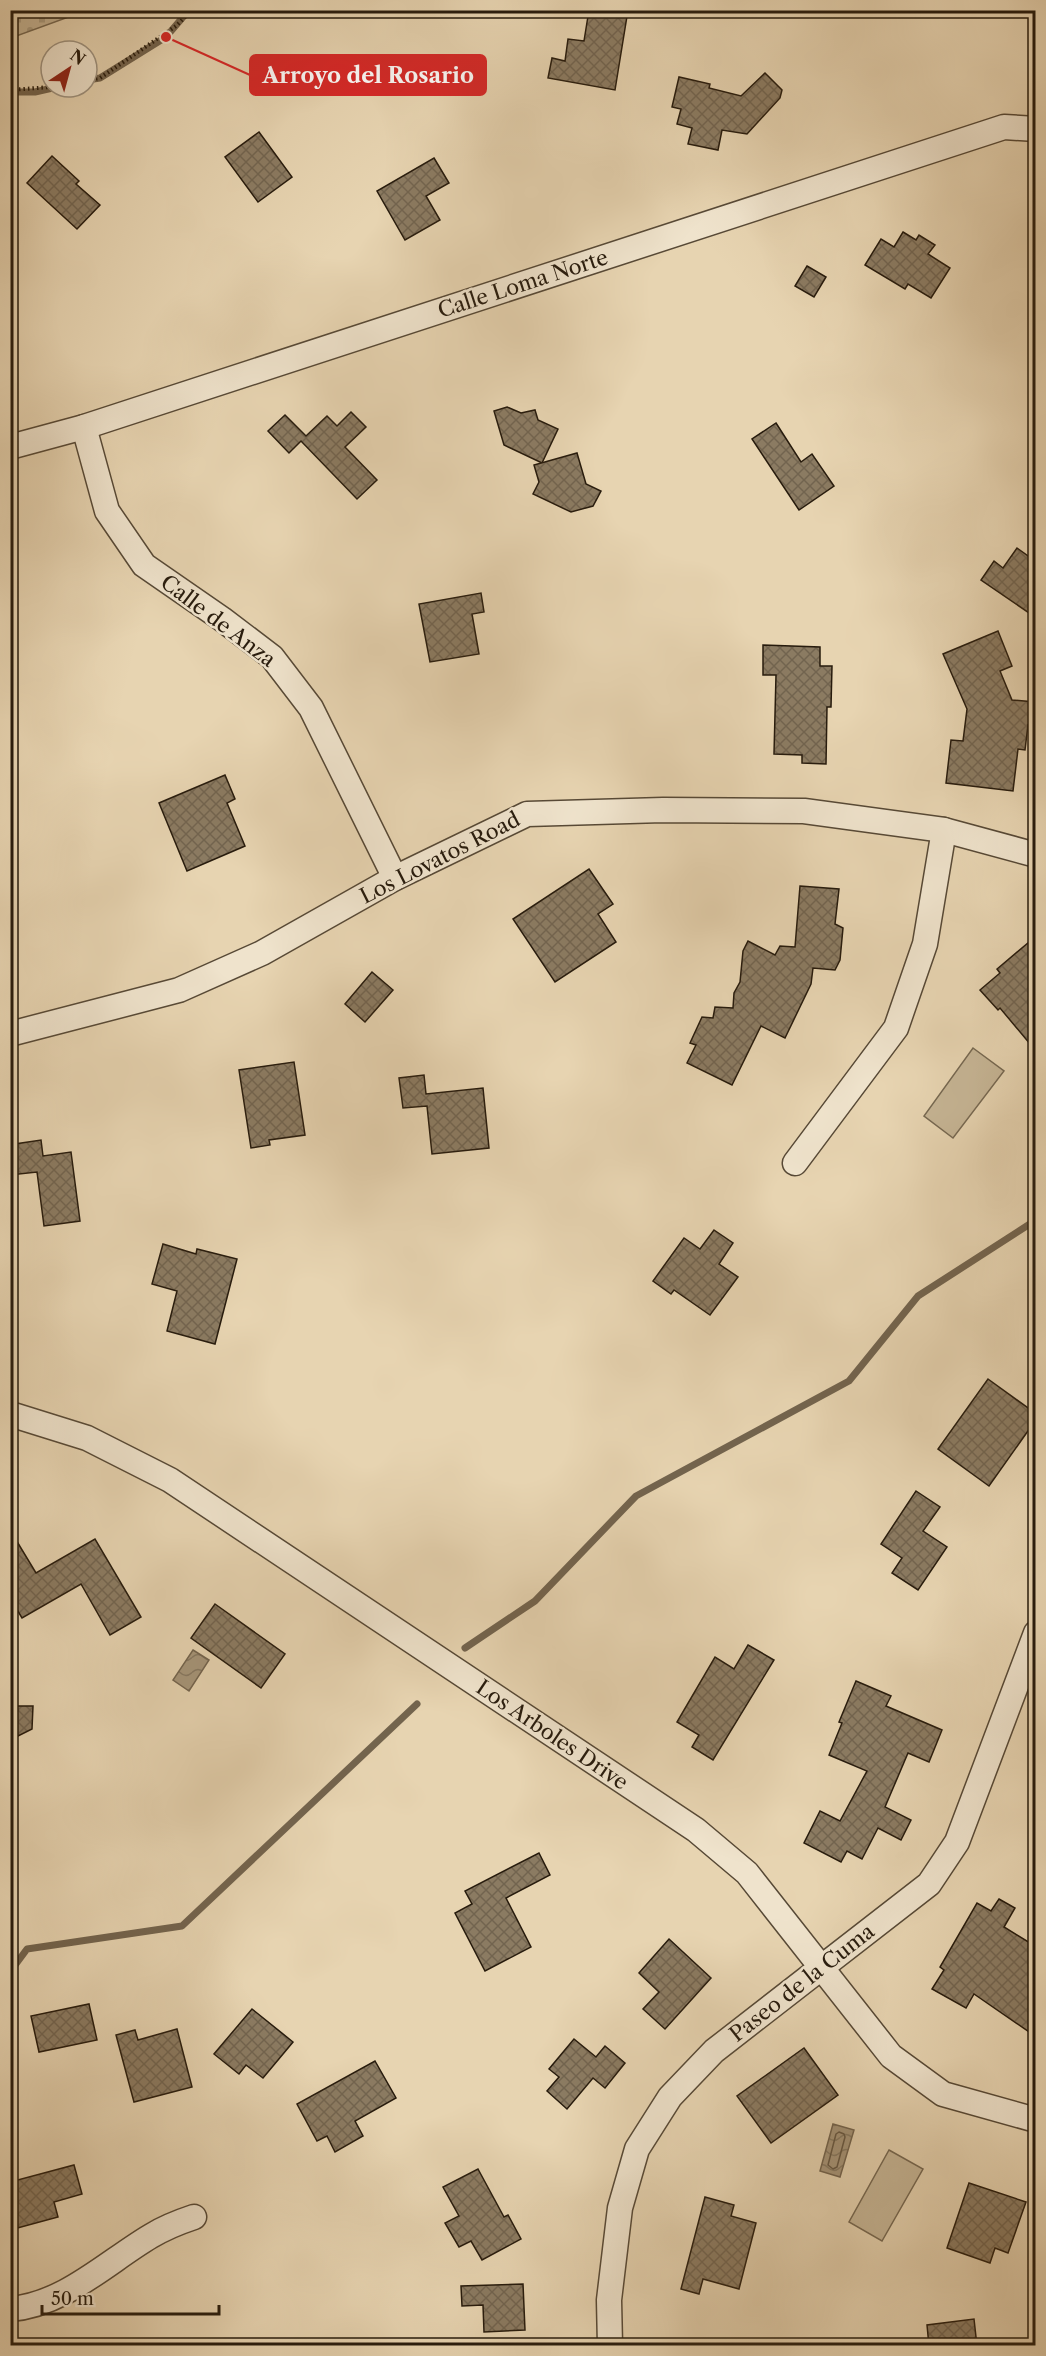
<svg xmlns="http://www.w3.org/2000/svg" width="1046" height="2356" font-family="'Libre Caslon Text',serif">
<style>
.grass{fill:#c6b595;stroke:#766851;stroke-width:1.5}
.cemetery{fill:url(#cemetery-stones);stroke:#766851;stroke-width:1.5}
.water{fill:url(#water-waves);stroke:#73644e;stroke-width:1.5}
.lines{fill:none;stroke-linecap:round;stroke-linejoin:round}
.shore{stroke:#665843;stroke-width:1.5}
.stream{stroke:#73644e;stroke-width:7}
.building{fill:url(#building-cross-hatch);stroke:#271b0d;stroke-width:1.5}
.minor-casing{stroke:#574936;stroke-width:27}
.path{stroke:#271b0d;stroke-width:4;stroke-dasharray:1.5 3;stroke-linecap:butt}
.minor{stroke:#efe3cc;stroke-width:24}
.labels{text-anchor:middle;stroke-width:5;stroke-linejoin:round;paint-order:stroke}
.street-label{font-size:21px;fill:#271b0d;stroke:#efe3cc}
.leader{fill:none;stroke:#d62828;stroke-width:2}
.callout-dot{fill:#d62828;stroke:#efe3cc;stroke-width:2}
.callout{fill:#d62828;stroke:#d62828;stroke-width:2}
.callout-label{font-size:22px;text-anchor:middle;font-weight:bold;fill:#fff}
</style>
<defs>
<pattern id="cemetery-stones" width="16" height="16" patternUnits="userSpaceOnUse" patternTransform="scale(1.5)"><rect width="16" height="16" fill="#c6b595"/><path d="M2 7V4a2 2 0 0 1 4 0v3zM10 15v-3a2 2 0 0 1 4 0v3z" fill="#aa9b7f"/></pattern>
<pattern id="water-waves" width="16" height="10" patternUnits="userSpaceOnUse" patternTransform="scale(1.5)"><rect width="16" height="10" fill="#a69579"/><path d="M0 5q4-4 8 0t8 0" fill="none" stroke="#877962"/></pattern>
<pattern id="building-cross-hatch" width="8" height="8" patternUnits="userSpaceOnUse" patternTransform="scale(1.5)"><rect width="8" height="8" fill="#8b7b62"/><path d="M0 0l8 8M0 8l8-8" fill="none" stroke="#72644f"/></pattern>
</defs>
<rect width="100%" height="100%" fill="#e7d4b1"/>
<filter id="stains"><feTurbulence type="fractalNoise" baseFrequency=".00333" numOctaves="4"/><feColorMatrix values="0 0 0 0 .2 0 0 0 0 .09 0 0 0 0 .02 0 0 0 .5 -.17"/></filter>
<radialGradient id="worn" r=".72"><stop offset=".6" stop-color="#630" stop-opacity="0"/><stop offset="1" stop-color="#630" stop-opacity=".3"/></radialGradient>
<g class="grass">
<path d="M 973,1048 L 1004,1071 L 953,1138 L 924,1116 Z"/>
<path d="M 889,2150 L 923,2169 L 882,2241 L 849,2222 Z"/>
</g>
<path class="cemetery" d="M 11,10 L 85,10 L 85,11 L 11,38 Z"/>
<g class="water">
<path d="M 193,1650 L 209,1660 L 189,1691 L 173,1680 Z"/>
<path d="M 833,2124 L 854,2130 L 840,2177 L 820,2171 Z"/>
</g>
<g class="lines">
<path class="shore" d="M 839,2132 L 844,2134 L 845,2137 L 837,2167 L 833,2169 L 828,2165 L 836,2134 Z"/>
<g class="stream">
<path d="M 87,80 L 100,78 L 166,37 L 189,10"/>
<path d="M 10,92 L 35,92 L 57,87"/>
<path d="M 465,1648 L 535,1601 L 636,1496 L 849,1381 L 918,1296 L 1036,1220"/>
<path d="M 10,1972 L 27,1949 L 182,1926 L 417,1704"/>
</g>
</g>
<g class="building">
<path d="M 589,10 L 628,10 L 615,90 L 548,78 L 552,58 L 565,61 L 568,39 L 584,41 Z"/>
<path d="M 765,73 L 782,90 L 780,98 L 747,134 L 722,130 L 718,150 L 688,144 L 692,128 L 677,124 L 681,109 L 672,107 L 679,77 L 710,84 L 709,88 L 741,96 Z"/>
<path d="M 259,132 L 292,177 L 258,202 L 225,157 Z"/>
<path d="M 52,156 L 79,181 L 76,184 L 100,205 L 77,229 L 27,183 Z"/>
<path d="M 434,158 L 449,183 L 426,196 L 440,220 L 405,240 L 377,191 Z"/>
<path d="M 903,232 L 916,240 L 919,235 L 935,245 L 928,254 L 950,268 L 931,298 L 908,284 L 905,289 L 865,265 L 881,239 L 894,247 Z"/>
<path d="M 807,266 L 826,277 L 814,297 L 795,286 Z"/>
<path d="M 507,407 L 521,413 L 535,410 L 538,420 L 558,429 L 542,463 L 504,445 L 494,411 Z"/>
<path d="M 351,412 L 366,427 L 345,447 L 377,480 L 357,499 L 301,441 L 289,453 L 268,431 L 285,415 L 306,436 L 327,416 L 337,426 Z"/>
<path d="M 776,423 L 801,462 L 812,454 L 834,486 L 799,510 L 752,439 Z"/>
<path d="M 577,453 L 586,484 L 601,491 L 593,506 L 571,512 L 533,494 L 539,482 L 534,465 Z"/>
<path d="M 1017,548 L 1035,561 L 1035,617 L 981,580 L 994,561 L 1003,568 Z"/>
<path d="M 481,593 L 484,612 L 472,614 L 479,654 L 430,662 L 419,604 Z"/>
<path d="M 998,631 L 1012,666 L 1000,671 L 1012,700 L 1035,702 L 1033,726 L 1028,725 L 1025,750 L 1018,749 L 1013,791 L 946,783 L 951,740 L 963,741 L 967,709 L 943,654 Z"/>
<path d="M 763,645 L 820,647 L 820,666 L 832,666 L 831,707 L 827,707 L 826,764 L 802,763 L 802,755 L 774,754 L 776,675 L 763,675 Z"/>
<path d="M 225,775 L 235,799 L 227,803 L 245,846 L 187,871 L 159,803 Z"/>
<path d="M 589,869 L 613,904 L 598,914 L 616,942 L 555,982 L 513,919 Z"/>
<path d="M 800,886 L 839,889 L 835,924 L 843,928 L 840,960 L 835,970 L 813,968 L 811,984 L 785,1038 L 761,1026 L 732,1085 L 687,1063 L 696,1045 L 690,1043 L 702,1017 L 713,1018 L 715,1007 L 733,1008 L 734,993 L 740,982 L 743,951 L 748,941 L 775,955 L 780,946 L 795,947 Z"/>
<path d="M 1035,937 L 1035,1050 L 1000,1008 L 998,1010 L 980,990 L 1000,973 L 997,969 Z"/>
<path d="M 372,972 L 393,990 L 365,1022 L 345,1004 Z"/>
<path d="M 294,1062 L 305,1135 L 269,1140 L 270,1145 L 251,1148 L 239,1070 Z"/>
<path d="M 424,1075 L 426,1094 L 483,1088 L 489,1148 L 432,1154 L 427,1106 L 403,1108 L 399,1078 Z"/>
<path d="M 41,1140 L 43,1156 L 71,1152 L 80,1221 L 44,1226 L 37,1172 L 10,1175 L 10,1157 L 16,1156 L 15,1144 Z"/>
<path d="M 714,1230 L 733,1243 L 719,1264 L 738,1277 L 710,1315 L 674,1290 L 671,1294 L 653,1281 L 684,1238 L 700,1249 Z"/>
<path d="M 163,1244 L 196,1254 L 197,1249 L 237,1259 L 215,1344 L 167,1331 L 177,1291 L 152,1284 Z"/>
<path d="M 988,1379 L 1035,1413 L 1035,1421 L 989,1486 L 938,1449 Z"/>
<path d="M 916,1491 L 940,1507 L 923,1531 L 947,1547 L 918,1590 L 892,1573 L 902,1558 L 881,1544 Z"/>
<path d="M 10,1530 L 36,1573 L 95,1539 L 141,1617 L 110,1635 L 81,1584 L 22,1618 L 10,1598 Z"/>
<path d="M 215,1604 L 285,1654 L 261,1688 L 191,1638 Z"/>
<path d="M 748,1645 L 774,1660 L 713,1760 L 692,1747 L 699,1735 L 677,1722 L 715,1657 L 734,1669 Z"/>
<path d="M 856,1681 L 891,1696 L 886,1706 L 942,1730 L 929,1762 L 908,1753 L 885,1807 L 911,1820 L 901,1840 L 878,1828 L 862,1859 L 847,1851 L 841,1862 L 804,1843 L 820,1811 L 840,1821 L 867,1771 L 829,1755 L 842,1723 L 839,1722 Z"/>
<path d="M 10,1706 L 33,1706 L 32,1729 L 10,1740 Z"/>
<path d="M 539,1853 L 550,1875 L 506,1898 L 531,1947 L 485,1971 L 455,1913 L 472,1904 L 465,1891 Z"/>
<path d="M 999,1899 L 1015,1908 L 1004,1927 L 1035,1946 L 1035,2036 L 974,1994 L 966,2008 L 932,1989 L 944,1970 L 940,1967 L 977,1903 L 991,1911 Z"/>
<path d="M 669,1939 L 711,1978 L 665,2029 L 643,2009 L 659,1992 L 639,1973 Z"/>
<path d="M 89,2004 L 97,2040 L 39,2052 L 31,2016 Z"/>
<path d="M 252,2009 L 293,2042 L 263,2078 L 246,2065 L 239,2074 L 214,2054 Z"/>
<path d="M 177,2029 L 192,2087 L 134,2102 L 116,2035 L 135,2030 L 138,2040 Z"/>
<path d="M 574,2039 L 596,2057 L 605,2046 L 625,2063 L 605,2088 L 593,2078 L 567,2109 L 547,2091 L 559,2077 L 549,2069 Z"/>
<path d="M 804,2048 L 838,2095 L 771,2143 L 737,2096 Z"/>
<path d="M 375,2061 L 396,2098 L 355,2121 L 363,2136 L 335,2152 L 327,2136 L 317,2141 L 297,2104 Z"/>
<path d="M 74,2165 L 82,2194 L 54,2202 L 58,2217 L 10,2230 L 10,2182 Z"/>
<path d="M 478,2169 L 504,2217 L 508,2215 L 521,2239 L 482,2260 L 471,2241 L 459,2247 L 445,2223 L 459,2216 L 443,2187 Z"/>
<path d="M 969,2183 L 1026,2202 L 1008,2253 L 995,2248 L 990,2263 L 947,2248 Z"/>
<path d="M 705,2197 L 734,2205 L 731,2216 L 756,2223 L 739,2289 L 703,2279 L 699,2294 L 681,2289 Z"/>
<path d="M 523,2284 L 525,2330 L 484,2332 L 483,2305 L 462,2306 L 461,2286 Z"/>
<path d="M 974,2319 L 977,2346 L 929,2346 L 927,2325 Z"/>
</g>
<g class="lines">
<defs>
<g id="minor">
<path d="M 84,427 L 107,511 L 144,565 L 222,619 L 272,657 L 311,708 L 395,878"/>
<path d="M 10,447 L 84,427 L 1004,127 L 1036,129"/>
<path d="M 10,1034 L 179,990 L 262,953 L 395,878 L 527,814 L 663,810 L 804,811 L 944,830 L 1036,855"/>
<path d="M 795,1163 L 896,1028 L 925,944 L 944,830"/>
<path d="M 10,1414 L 87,1438 L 170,1480 L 696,1830 L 747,1873 L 891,2056 L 943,2094 L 1036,2120"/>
<path d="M 10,2309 C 64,2305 107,2262 151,2236 C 164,2228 179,2222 194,2217"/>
<path d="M 610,2346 L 609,2300 L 620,2208 L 637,2149 L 670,2097 L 714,2051 L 929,1884 L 957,1842 L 1036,1633"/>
</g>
</defs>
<use href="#minor" class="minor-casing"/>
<g class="path">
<path d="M 87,80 L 100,78 L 176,26 L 192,10"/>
<path d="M 10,90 L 51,87"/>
</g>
<use href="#minor" class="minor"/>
</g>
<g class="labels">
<g class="street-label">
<text transform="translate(523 284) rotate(-18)" y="7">Calle Loma Norte</text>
<text transform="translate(218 621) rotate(37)" y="7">Calle de Anza</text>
<text transform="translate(440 858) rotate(-27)" y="7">Los Lovatos Road</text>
<text transform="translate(552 1735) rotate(34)" y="7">Los Arboles Drive</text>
<text transform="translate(802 1983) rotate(-38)" y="7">Paseo de la Cuma</text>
</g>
</g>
<path class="leader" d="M166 37L250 75"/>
<circle class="callout-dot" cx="166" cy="37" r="6"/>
<rect class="callout" x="250" y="55" width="236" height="40" rx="6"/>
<g class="callout-label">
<text x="368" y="83">Arroyo del Rosario</text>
</g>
<rect width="1046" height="2356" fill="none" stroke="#e7d4b1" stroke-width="36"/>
<rect x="12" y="12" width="1022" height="2332" fill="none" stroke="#271b0d" stroke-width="3"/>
<rect x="18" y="18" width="1010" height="2320" fill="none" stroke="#271b0d" stroke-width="1.5"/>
<g transform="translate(69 69) rotate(36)"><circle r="28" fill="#efe3cc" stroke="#9f9380" stroke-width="1.5"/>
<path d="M0-4.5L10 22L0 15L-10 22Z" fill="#8f2418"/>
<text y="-9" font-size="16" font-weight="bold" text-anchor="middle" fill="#271b0d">N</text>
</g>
<path d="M42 2305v9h177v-9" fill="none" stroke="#271b0d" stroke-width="3"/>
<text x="51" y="2305" font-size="18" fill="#271b0d" stroke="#efe3cc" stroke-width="4.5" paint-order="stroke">50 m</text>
<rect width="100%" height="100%" filter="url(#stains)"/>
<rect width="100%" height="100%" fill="url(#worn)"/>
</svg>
